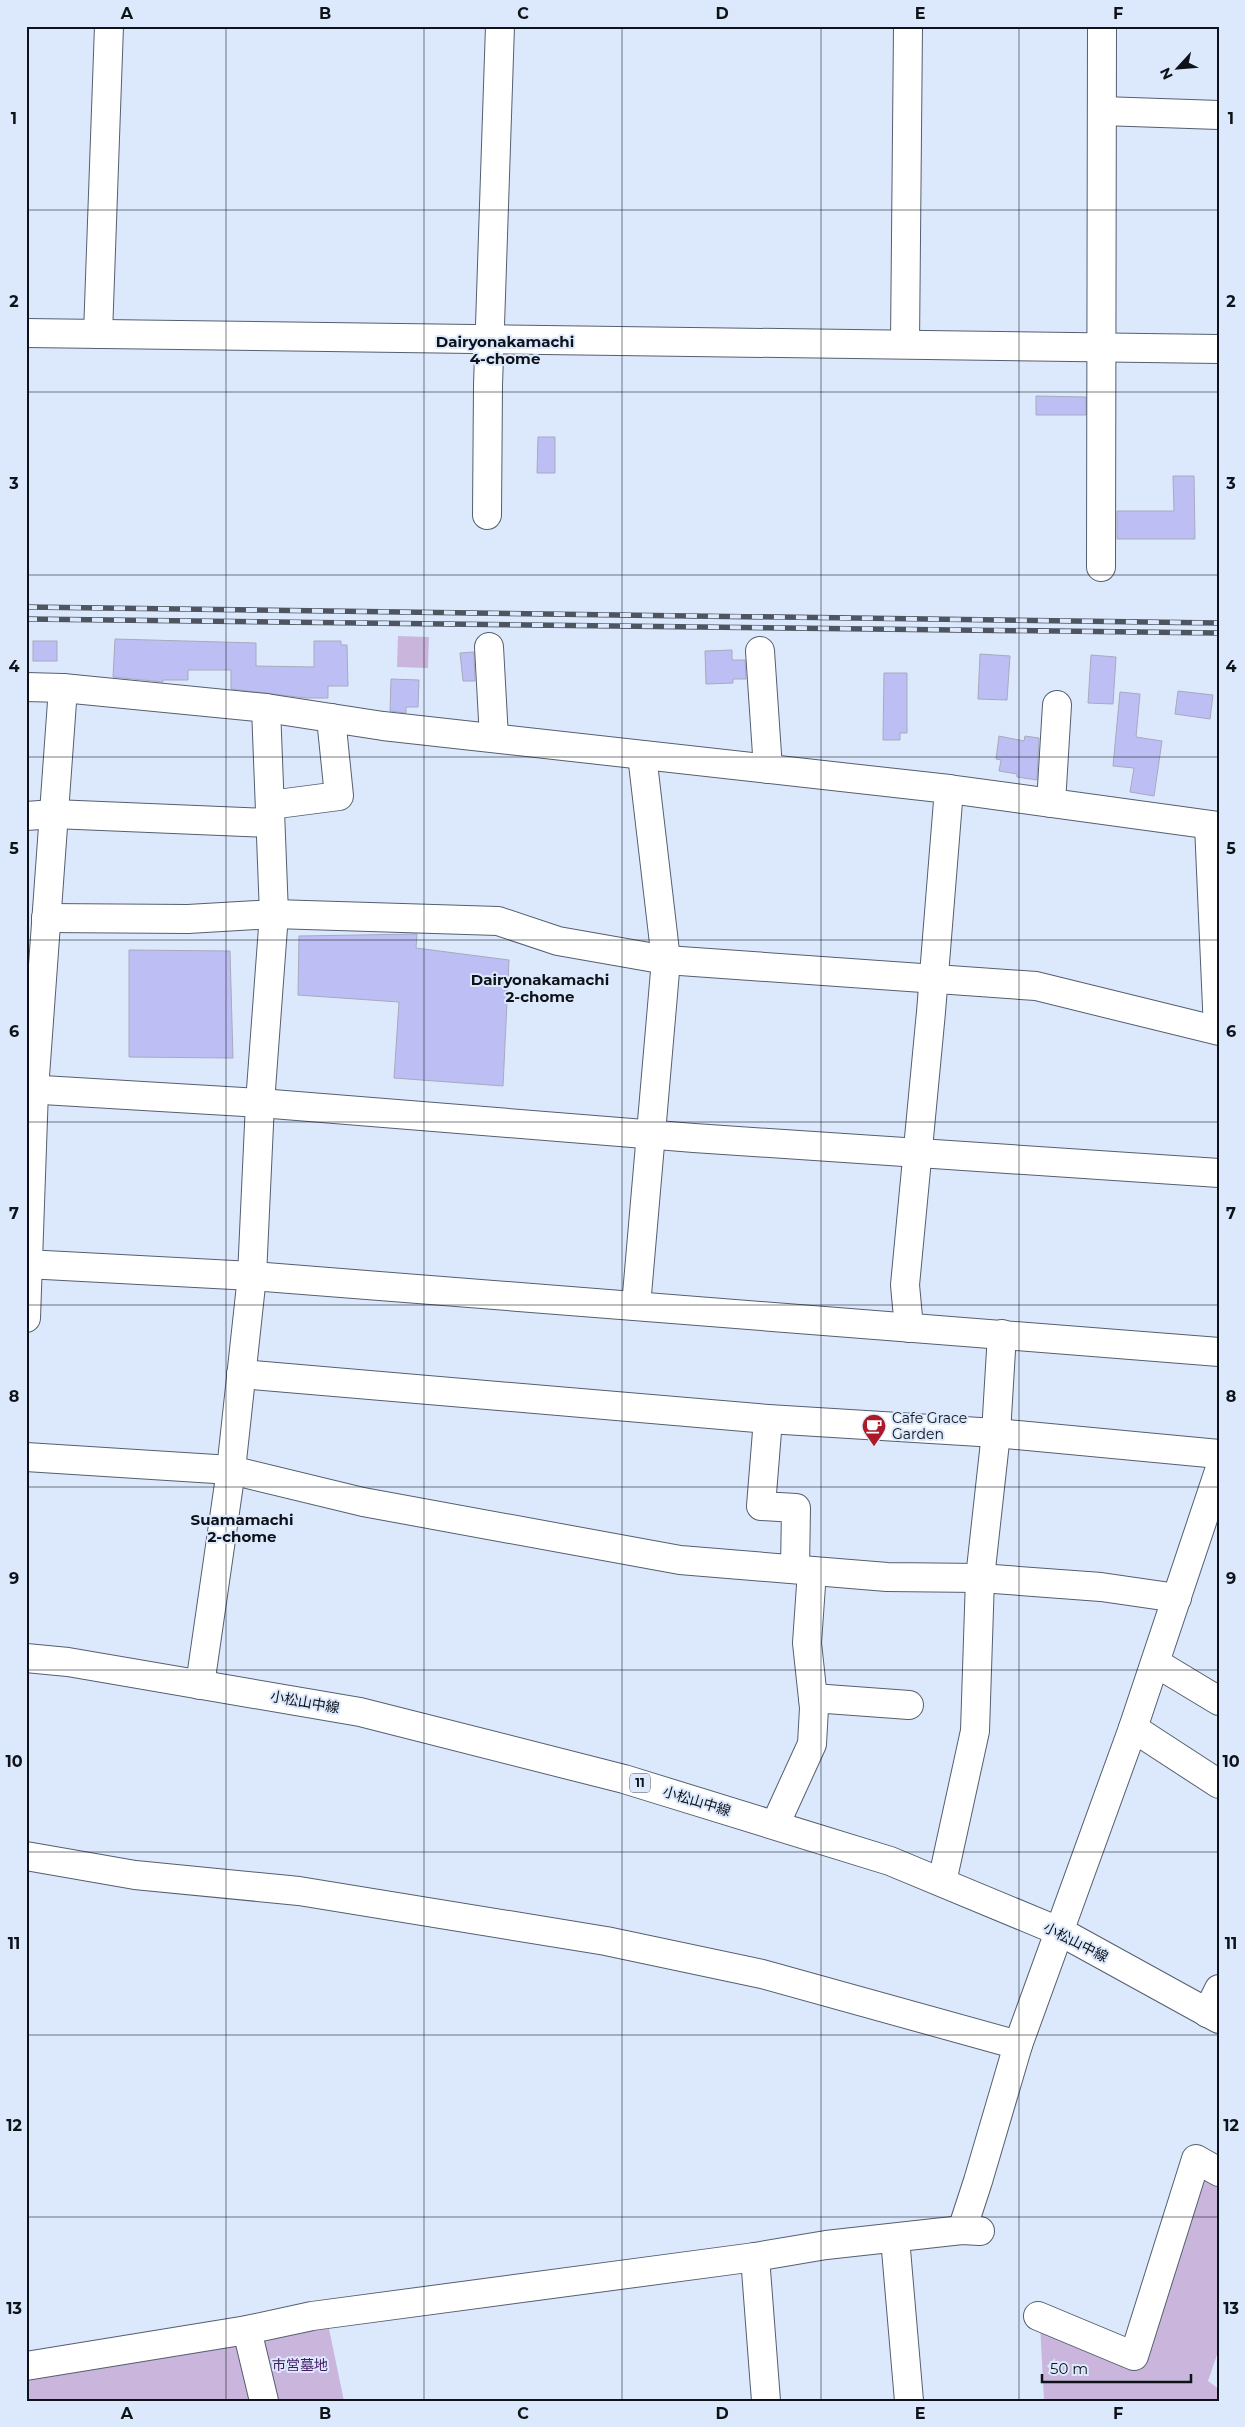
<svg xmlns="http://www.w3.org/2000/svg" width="1245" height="2427" font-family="Montserrat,'Noto Sans JP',sans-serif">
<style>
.green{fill:#cab6dc}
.building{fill:#bdbff4;stroke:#a8a9be}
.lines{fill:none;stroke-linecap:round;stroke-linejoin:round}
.minor-casing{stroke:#545f6f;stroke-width:30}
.major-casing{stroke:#545f6f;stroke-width:30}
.minor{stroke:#fff;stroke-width:28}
.major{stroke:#fff;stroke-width:28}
.rail-casing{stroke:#4e5560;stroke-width:5.5}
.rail{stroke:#dce9fd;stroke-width:4;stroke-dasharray:11;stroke-linecap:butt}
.grid{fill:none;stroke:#0e1219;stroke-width:1;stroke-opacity:0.55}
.labels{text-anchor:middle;stroke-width:4;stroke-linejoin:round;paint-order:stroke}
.shield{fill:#dce9fd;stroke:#4c525d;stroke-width:1}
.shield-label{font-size:12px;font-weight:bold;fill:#0e1219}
.poi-label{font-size:14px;fill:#0e1219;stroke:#dce9fd;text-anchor:start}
.street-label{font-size:14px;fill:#0e1219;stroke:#dce9fd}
.park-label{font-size:14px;fill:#441961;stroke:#dce9fd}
.neighbourhood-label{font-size:15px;font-weight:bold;fill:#0e1219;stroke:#dce9fd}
.neatline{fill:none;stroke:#0e1219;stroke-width:2}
.grid-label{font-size:16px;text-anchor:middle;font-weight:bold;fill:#0e1219}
</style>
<rect width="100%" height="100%" fill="#dce9fd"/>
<g class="green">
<path d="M 398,636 L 429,637 L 428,668 L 397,667 Z"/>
<path d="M 1201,2166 L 1219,2177 L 1219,2349 L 1208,2381 L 1219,2389 L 1219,2401 L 1044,2401 L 1040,2324 L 1138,2367 Z"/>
<path d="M 328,2324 L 344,2401 L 26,2401 L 26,2375 Z"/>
</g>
<g class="building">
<path d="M 1036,396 L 1086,397 L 1086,415 L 1036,415 Z"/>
<path d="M 538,437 L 555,437 L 555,473 L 537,473 Z"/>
<path d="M 1173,476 L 1194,476 L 1195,539 L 1117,539 L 1117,511 L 1174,511 Z"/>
<path d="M 115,639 L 256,643 L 256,666 L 314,667 L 314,641 L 341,641 L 341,645 L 347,645 L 348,686 L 328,686 L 328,698 L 306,698 L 231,689 L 231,670 L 188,670 L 188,680 L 163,680 L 163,682 L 113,677 Z"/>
<rect x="33" y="641" width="24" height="20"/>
<path d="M 732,650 L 732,660 L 745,660 L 746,679 L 733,679 L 733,683 L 706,684 L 705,651 Z"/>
<path d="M 474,652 L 475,681 L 463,681 L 460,653 Z"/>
<path d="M 980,654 L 1010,656 L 1007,700 L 978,699 Z"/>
<path d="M 1091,655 L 1116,657 L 1113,704 L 1088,703 Z"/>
<path d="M 884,673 L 907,673 L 907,733 L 900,733 L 900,740 L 883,740 Z"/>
<path d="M 391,679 L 419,680 L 418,707 L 406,707 L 406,713 L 390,711 Z"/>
<path d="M 1178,691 L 1213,695 L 1210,719 L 1175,714 Z"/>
<path d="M 1120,692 L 1140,694 L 1136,737 L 1162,741 L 1154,796 L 1130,792 L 1134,768 L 1113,766 Z"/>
<path d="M 999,736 L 1024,741 L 1025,736 L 1039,738 L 1037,780 L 1017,777 L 1017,774 L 999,771 L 1001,760 L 996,759 Z"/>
<path d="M 417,934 L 416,948 L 509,960 L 503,1086 L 394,1078 L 399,1002 L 298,995 L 299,936 Z"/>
<path d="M 129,950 L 230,951 L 233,1058 L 129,1057 Z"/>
</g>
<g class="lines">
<defs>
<g id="minor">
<path d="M 1102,111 L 1219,115"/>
<path d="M 26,333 L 1219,349"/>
<path d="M 98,334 L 109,26"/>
<path d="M 905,344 L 908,26"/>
<path d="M 487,515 L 488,385 L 500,26"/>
<path d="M 1101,567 L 1102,26"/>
<path d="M 489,647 L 494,738"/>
<path d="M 760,651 L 768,769"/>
<path d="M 26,687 L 63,688 L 266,708 L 383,726 L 949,789 L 1219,826"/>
<path d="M 1051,803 L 1057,705"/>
<path d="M 270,805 L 339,796 L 331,718"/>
<path d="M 26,816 L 54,814 L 270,823"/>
<path d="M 1209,825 L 1218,1030"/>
<path d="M 46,918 L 188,919 L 274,914 L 498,921 L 558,941 L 666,960 L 1036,986 L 1219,1031"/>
<path d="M 26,1089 L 260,1103 L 694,1138 L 1219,1173"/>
<path d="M 26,1264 L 252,1276 L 1219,1352"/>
<path d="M 636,1306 L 666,960 L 642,755"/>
<path d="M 26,1318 L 34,1090 L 63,688"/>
<path d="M 909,1328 L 905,1285 L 931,1012 L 949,789"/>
<path d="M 241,1374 L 768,1419 L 996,1433 L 1219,1454"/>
<path d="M 768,1419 L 761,1506 L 796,1508 L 795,1569"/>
<path d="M 26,1457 L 231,1470 L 363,1502 L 680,1560 L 887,1577 L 980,1578 L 1101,1587 L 1177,1598"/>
<path d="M 1156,1663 L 1219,1701"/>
<path d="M 200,1685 L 231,1470 L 252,1276 L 260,1103 L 274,914 L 266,708"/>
<path d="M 813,1698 L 909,1705"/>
<path d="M 1133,1728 L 1219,1784"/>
<path d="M 775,1825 L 812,1744 L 814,1708 L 807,1643 L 812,1571"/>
<path d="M 26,1856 L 135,1875 L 299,1891 L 606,1941 L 762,1974 L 1018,2045"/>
<path d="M 942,1882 L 975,1731 L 980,1578 L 996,1433 L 1002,1334"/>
<path d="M 1207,2013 L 1219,1989"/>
<path d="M 962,2230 L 978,2181 L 1018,2045 L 1133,1728 L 1219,1471"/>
<path d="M 895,2238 L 909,2401"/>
<path d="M 755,2257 L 766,2401"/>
<path d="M 1038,2316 L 1134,2356 L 1196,2159 L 1219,2172"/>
<path d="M 247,2330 L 264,2401"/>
<path d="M 26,2366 L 247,2330 L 312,2316 L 755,2257 L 826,2245 L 962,2230 L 980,2231"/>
</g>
<path id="major" d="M 26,1658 L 68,1662 L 360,1712 L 624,1779 L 890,1861 L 1061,1932 L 1219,2019"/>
</defs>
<use href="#minor" class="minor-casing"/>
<use href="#major" class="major-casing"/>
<use href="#minor" class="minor"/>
<use href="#major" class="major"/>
<defs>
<g id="rail">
<path d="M 26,607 L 1219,623"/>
<path d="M 26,619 L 1219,633"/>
</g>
</defs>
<use href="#rail" class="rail-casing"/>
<use href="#rail" class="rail"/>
</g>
<path class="grid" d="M 226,26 L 226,2401M 424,26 L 424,2401M 622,26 L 622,2401M 821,26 L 821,2401M 1019,26 L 1019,2401M 26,210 L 1219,210M 26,392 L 1219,392M 26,575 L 1219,575M 26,757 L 1219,757M 26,940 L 1219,940M 26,1122 L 1219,1122M 26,1305 L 1219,1305M 26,1487 L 1219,1487M 26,1670 L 1219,1670M 26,1852 L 1219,1852M 26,2035 L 1219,2035M 26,2217 L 1219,2217"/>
<defs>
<symbol id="cafe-pin" viewBox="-11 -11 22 30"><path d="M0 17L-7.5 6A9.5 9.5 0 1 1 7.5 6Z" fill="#ad1928" stroke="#dce9fd"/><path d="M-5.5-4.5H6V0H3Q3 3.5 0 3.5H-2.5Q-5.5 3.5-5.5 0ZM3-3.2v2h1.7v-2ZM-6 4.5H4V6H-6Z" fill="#fff"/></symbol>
</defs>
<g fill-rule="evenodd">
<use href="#cafe-pin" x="860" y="1412" width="28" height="38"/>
</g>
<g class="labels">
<rect class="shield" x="630" y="1773.5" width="20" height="19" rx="4"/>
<g class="shield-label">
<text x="640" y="1787">11</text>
</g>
<g class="poi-label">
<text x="892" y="1423">Cafe Grace<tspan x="892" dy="16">Garden</tspan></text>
</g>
<g class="street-label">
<text transform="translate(305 1702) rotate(10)" y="5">小松山中線</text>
<text transform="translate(697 1801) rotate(17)" y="5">小松山中線</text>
<text transform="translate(1076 1942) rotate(27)" y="5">小松山中線</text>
</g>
<g class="park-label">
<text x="300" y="2370">市営墓地</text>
</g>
<g class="neighbourhood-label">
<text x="505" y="347">Dairyonakamachi<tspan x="505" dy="17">4-chome</tspan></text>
<text x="540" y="985">Dairyonakamachi<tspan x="540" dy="17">2-chome</tspan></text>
<text x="242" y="1525">Suamamachi<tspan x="242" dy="17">2-chome</tspan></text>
</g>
</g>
<rect width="1245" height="2427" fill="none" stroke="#dce9fd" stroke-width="55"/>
<g transform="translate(1178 68) rotate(244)" stroke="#dce9fd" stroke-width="4" paint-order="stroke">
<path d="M0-4L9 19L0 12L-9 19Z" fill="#0e1219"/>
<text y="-8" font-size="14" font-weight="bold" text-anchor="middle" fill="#0e1219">N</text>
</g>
<path d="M1042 2374v8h149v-8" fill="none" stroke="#0e1219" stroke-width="2.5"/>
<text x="1050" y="2374" font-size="15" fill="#0e1219" stroke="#dce9fd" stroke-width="4" paint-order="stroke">50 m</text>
<rect x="28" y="28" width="1190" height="2372" class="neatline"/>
<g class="grid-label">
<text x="127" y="19">A</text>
<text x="325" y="19">B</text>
<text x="523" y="19">C</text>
<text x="722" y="19">D</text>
<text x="920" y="19">E</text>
<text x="1118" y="19">F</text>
<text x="14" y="124">1</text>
<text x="1231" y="124">1</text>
<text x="14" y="307">2</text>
<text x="1231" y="307">2</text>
<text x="14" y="489">3</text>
<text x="1231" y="489">3</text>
<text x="14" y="672">4</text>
<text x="1231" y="672">4</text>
<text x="14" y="854">5</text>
<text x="1231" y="854">5</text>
<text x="14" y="1037">6</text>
<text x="1231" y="1037">6</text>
<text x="14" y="1219">7</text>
<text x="1231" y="1219">7</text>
<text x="14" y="1402">8</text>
<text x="1231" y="1402">8</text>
<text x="14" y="1584">9</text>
<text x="1231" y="1584">9</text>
<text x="14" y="1767">10</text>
<text x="1231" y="1767">10</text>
<text x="14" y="1949">11</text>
<text x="1231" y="1949">11</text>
<text x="14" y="2131">12</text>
<text x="1231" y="2131">12</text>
<text x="14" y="2314">13</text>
<text x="1231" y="2314">13</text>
<text x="127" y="2419">A</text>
<text x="325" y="2419">B</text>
<text x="523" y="2419">C</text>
<text x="722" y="2419">D</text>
<text x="920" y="2419">E</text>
<text x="1118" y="2419">F</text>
</g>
</svg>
